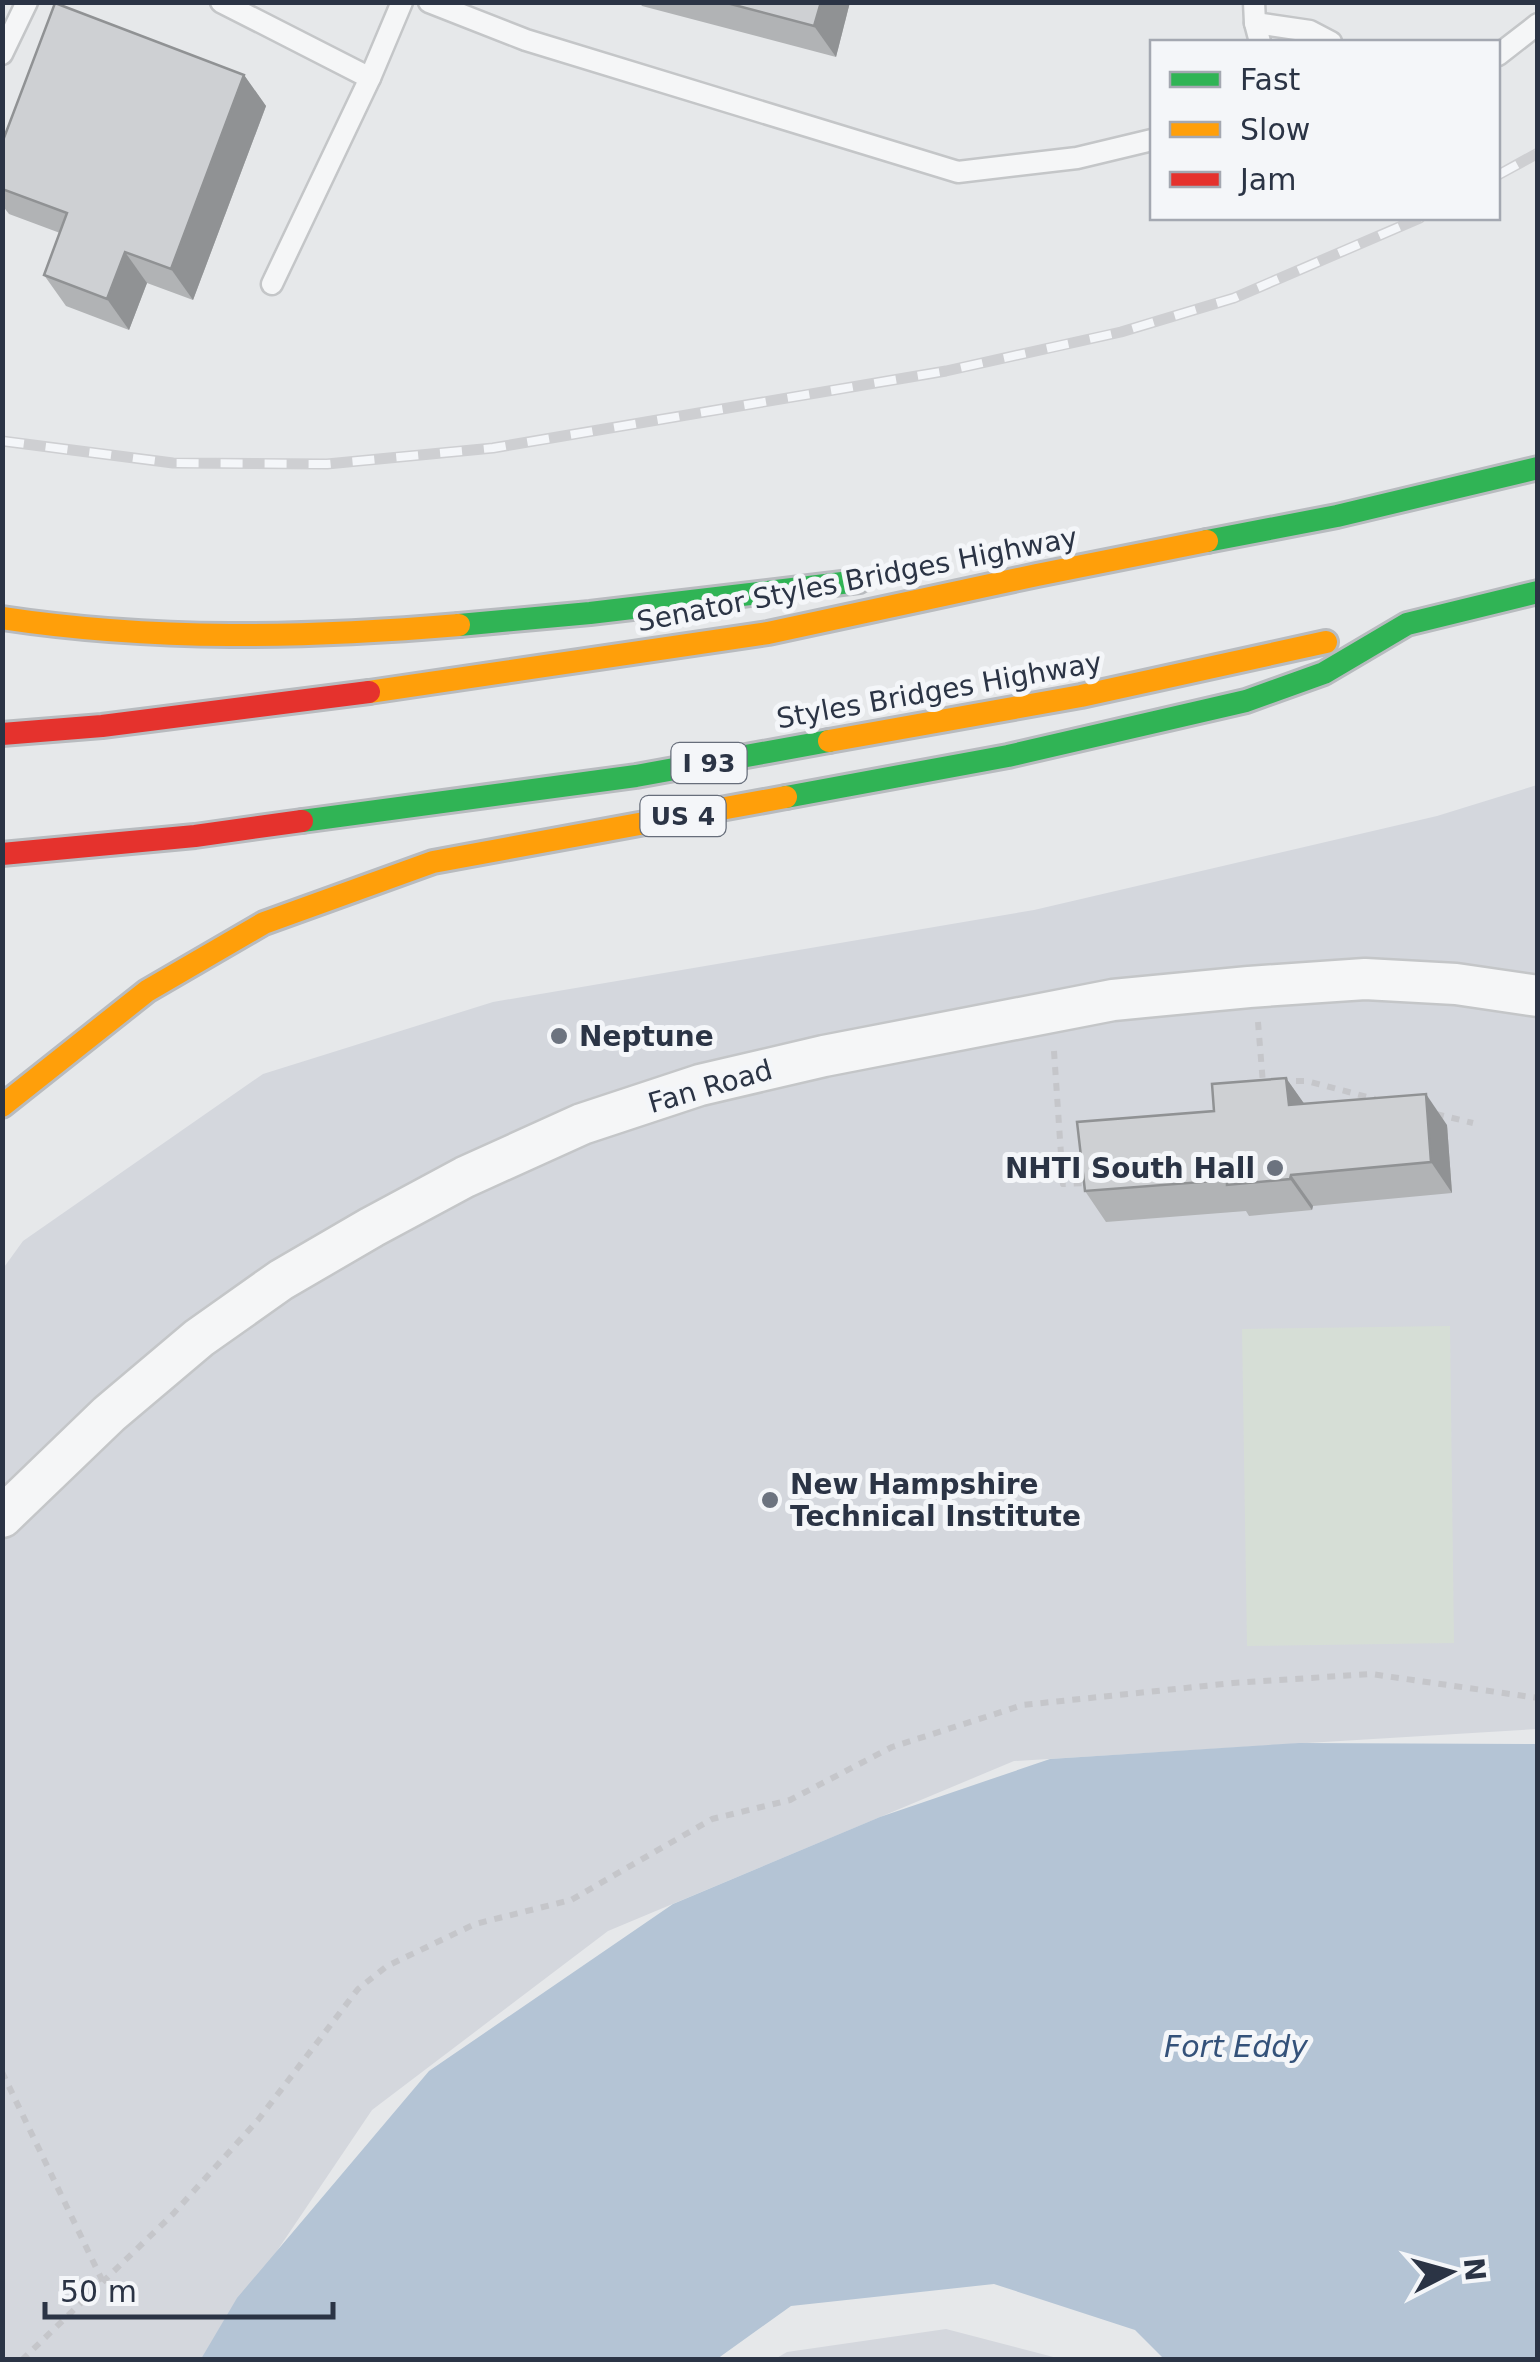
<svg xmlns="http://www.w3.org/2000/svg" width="1540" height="2362" font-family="'DejaVu Sans',sans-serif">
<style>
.built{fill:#d4d7dd}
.green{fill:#d6ded6}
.water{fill:#b4c4d5}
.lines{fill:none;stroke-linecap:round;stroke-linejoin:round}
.lane-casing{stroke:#c4c6c8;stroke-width:25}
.street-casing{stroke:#c4c6c8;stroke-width:45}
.fast-casing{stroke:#b8bbbf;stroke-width:28}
.slow-casing{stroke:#b8bbbf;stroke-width:28}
.jam-casing{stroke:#b8bbbf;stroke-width:28}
.path{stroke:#c5c6ca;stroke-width:6;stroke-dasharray:8 8;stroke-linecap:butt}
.lane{stroke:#f5f6f7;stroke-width:20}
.street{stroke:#f5f6f7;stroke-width:40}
.fast{stroke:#30b455;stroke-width:22}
.slow{stroke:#ff9f0a;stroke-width:22}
.jam{stroke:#e5322d;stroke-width:22}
.rail-casing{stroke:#cecfd2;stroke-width:11}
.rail{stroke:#f4f6f9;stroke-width:8;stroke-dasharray:22;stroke-linecap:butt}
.wall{fill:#b1b3b5}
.shaded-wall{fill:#909294}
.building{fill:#ced0d3;stroke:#909294;stroke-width:2.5}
.poi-dot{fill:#6c737f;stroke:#f4f6f9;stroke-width:4}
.labels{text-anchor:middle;stroke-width:10;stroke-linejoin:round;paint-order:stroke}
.shield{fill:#f4f6f9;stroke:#676e7b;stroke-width:2.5}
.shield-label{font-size:25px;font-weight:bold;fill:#2b3445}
.street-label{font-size:28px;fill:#2b3445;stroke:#f4f6f9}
.poi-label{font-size:28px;font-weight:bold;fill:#2b3445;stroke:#f4f6f9;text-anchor:start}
.water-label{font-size:30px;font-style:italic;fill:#34527a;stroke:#f4f6f9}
</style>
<rect width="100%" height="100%" fill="#e6e8ea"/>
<g class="built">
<path d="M 1537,785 L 1537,1729 L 1014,1761 L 608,1931 L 372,2110 L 204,2359 L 3,2360 L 2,1270 L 23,1241 L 263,1074 L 493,1002 L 1034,910 L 1437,816 Z"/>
<path d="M 946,2329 L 1061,2359 L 775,2359 L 787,2352 Z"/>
</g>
<path class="green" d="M 1450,1326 L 1454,1643 L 1247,1646 L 1242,1329 Z"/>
<path class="water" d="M 1299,1743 L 1537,1744 L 1537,2359 L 1164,2359 L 1135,2330 L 994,2284 L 791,2306 L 717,2359 L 201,2359 L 237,2298 L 429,2071 L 673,1904 L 880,1817 L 1050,1759 Z"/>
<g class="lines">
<defs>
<g id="lane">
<path d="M 221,2 L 370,78"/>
<path d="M 429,2 L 526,40 L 958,172 L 1077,158 L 1152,140"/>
<path d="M 1254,2 L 1255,23 L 1260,42"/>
<path d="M 1255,23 L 1310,31 L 1331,42"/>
<path d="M 2,54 L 27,2"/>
<path d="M 1498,55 L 1538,24"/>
<path d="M 272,284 L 370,78 L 402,2"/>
</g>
<path id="street" d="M 2,1517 L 109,1414 L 199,1338 L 281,1280 L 372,1227 L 465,1177 L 582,1124 L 700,1085 L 824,1056 L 1113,1000 L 1249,987 L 1365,979 L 1456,984 L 1538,996"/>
<g id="fast">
<path d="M 1207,541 L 1337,516 L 1538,468"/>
<path d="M 459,625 L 590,613 L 859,581"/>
<path d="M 786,797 L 1008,756 L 1246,701 L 1324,673 L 1407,624 L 1538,592"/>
<path d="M 302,821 L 636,776 L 829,741"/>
</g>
<g id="slow">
<path d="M 2,618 C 154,641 305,638 459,625"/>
<path d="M 369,692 L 768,633 L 1037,575 L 1207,541"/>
<path d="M 829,741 L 1081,696 L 1326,642"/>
<path d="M 2,1106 L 147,991 L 264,923 L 433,862 L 786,797"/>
</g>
<g id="jam">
<path d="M 2,734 L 102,726 L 369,692"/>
<path d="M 2,854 L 195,836 L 302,821"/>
</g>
</defs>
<use href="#lane" class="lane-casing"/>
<use href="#street" class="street-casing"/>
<use href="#fast" class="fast-casing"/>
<use href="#slow" class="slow-casing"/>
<use href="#jam" class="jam-casing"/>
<g class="path">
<path d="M 1258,1022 L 1263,1084"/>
<path d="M 1054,1051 L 1063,1184 L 1091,1183"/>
<path d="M 1280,1081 L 1307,1081 L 1375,1099"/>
<path d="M 1436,1114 L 1473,1123"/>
<path d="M 2,2072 L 103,2282"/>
<path d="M 22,2360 L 173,2214 L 258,2120 L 358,1989 L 387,1966 L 475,1924 L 571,1900 L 712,1819 L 790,1800 L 892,1747 L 1023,1705 L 1233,1683 L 1371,1674 L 1538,1698"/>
</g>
<use href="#lane" class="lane"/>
<use href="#street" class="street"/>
<use href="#fast" class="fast"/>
<use href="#slow" class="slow"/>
<use href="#jam" class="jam"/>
<defs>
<g id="rail">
<path d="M 1498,175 L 1538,153"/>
<path d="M 2,441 L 173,463 L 327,464 L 493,448 L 946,371 L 1121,332 L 1234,298 L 1420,218"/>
</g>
</defs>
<use href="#rail" class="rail-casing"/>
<use href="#rail" class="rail"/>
</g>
<g class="wall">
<path d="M 639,2 L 850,2 L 836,57 L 642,6 Z"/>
<path d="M 244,75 L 266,106 L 193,300 L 147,283 L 129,330 L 66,306 L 44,275 L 60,233 L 9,214 L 2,205 L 2,143 Z"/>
<path d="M 1286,1078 L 1304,1104 L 1447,1125 L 1452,1193 L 1313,1206 L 1312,1210 L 1249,1216 L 1246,1211 L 1106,1222 L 1085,1191 Z"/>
</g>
<g class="shaded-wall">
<path d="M 821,2 L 850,2 L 836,57 L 814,26 Z"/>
<path d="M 244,75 L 266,106 L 193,300 L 171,269 Z"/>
<path d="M 125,252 L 147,283 L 129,330 L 107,299 Z"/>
<path d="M 1286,1078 L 1308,1109 L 1289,1105 Z"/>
<path d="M 1426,1094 L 1447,1125 L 1452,1193 L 1431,1162 Z"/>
<path d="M 1291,1175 L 1313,1206 L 1312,1210 L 1290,1179 Z"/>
</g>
<g class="building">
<path d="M 723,2 L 821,2 L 814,26 Z"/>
<path d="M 55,3 L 244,75 L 171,269 L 125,252 L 107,299 L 44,275 L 67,213 L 2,189 L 2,143 Z"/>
<path d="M 1286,1078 L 1289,1105 L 1426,1094 L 1431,1162 L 1291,1175 L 1290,1179 L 1227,1185 L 1227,1180 L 1085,1191 L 1077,1122 L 1214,1111 L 1212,1084 Z"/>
</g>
<g class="poi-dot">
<circle cx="559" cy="1036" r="10"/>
<circle cx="1275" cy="1168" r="10"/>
<circle cx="770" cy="1500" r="10"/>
</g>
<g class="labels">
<g class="shield">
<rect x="671.5" y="743" width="75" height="40" rx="8"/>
<rect x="640.5" y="796" width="85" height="40" rx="8"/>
</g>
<g class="shield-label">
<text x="709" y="772">I 93</text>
<text x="683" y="825">US 4</text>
</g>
<g class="street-label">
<text transform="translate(857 579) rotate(-11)" y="10">Senator Styles Bridges Highway</text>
<text transform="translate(939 690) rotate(-10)" y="10">Styles Bridges Highway</text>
<text transform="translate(710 1086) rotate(-16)" y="10">Fan Road</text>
</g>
<g class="poi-label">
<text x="579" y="1046">Neptune</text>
<text x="1255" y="1178" text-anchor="end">NHTI South Hall</text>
<text x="790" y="1494">New Hampshire<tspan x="790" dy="32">Technical Institute</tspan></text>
</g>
<g class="water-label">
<text x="1236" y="2057">Fort Eddy</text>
</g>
</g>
<rect width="1540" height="2362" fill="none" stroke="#2b3445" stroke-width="10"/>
<rect x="1150" y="40" width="350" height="180" fill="#f4f6f9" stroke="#a4a8b1" stroke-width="2.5"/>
<rect x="1170" y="72" width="50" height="15" fill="#30b455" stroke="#a4a8b1" stroke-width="2.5"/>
<text x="1240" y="90" font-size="30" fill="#2b3445">Fast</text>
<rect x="1170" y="122" width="50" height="15" fill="#ff9f0a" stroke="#a4a8b1" stroke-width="2.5"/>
<text x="1240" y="140" font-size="30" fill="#2b3445">Slow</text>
<rect x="1170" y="172" width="50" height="15" fill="#e5322d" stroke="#a4a8b1" stroke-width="2.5"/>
<text x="1240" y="190" font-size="30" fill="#2b3445">Jam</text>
<g transform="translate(1450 2272) rotate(84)" stroke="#f4f6f9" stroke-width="8" paint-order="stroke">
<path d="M0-8L18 38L0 25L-18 38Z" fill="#2b3445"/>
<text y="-15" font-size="28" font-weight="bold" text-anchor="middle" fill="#2b3445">N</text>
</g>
<path d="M45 2302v15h288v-15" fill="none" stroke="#2b3445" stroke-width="5"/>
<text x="60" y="2302" font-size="30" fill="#2b3445" stroke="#f4f6f9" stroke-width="8" paint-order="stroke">50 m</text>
</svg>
